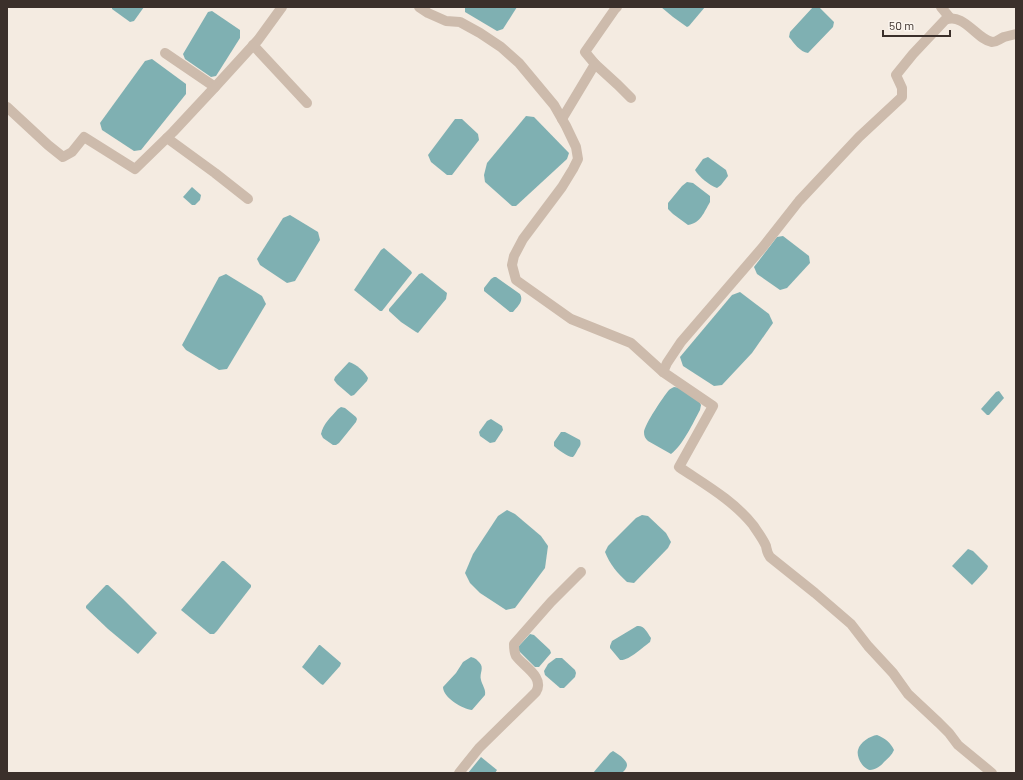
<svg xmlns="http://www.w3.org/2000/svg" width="1023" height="780" font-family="Barlow,sans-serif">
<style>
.water{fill:#7fb0b2}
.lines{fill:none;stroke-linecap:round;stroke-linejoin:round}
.minor{stroke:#cdbbac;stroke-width:10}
</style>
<rect width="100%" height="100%" fill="#f4ebe1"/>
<g class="water">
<path d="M 112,7 L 144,7 L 134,21 L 130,22 L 112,9 Z"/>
<path d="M 465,7 L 517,7 L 503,29 L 497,31 L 465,12 Z"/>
<path d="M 661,7 L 705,7 L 689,26 L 687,27 L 673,17 Z"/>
<path d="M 813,7 L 819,7 L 834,22 L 833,27 L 808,53 C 800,52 794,43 789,37 L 790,32 Z"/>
<path d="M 212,11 L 240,30 L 240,38 L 216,76 L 211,77 L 185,59 L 183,54 L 208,12 Z"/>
<path d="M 152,59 L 186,84 L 186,94 L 141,150 L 134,151 L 102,130 L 100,123 L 145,61 Z"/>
<path d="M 526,116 L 534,117 L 569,153 L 567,159 L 516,206 L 512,206 L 485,182 L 484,175 L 487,163 Z"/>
<path d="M 455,119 L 462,119 L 478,134 L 479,140 L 452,175 L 447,175 L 431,162 L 428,155 Z"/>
<path d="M 708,157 L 726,170 L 728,176 L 721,185 L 717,188 C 709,185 699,177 695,170 L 703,159 Z"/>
<path d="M 687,182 L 693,183 L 710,196 L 710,202 C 704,212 701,223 688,225 L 673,214 L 668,209 L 668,203 L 682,186 Z"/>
<path d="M 192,187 L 201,195 L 200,200 L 195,205 L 192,205 L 183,197 L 191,188 Z"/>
<path d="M 290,215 L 318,232 L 320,240 L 295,281 L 287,283 L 260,265 L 257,259 L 283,218 Z"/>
<path d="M 783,236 L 809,256 L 810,263 L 787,288 L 780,290 L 757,274 L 754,267 L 777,237 Z"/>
<path d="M 384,248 L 411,271 L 412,273 L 382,311 L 380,311 L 354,290 L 381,250 Z"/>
<path d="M 422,273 L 447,293 L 446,299 L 418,333 L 416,332 L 401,322 L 389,311 L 389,309 L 419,274 Z"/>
<path d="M 226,274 L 262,296 L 266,304 L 227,369 L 219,370 L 186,350 L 182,345 L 219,277 Z"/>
<path d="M 494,277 L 496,277 L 520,294 C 524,301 518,306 513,312 L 510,312 L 484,291 L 484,288 L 491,279 Z"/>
<path d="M 740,292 L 769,314 L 773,323 L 752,353 L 722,385 L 714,386 L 683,366 L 680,357 L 732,295 Z"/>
<path d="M 349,362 C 356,364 365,372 368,378 L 367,381 L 354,395 L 351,396 L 337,384 L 334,380 L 335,377 Z"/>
<path d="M 674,387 L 681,388 L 699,401 L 701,405 L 700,410 C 693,423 683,445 671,454 L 648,441 C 645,438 644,436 644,432 C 645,424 663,397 669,390 C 670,389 672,388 674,387 Z"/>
<path d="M 999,391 L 1004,398 L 989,415 L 987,415 L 981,409 L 996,392 Z"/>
<path d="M 341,407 L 345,408 L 356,417 L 357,419 L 356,422 L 339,443 L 336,445 L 333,445 L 323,438 L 321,434 C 323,424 331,417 338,409 Z"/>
<path d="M 491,419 L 502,426 L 503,430 L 495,442 L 490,443 L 480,436 L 479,432 L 487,421 Z"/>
<path d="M 561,432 L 565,432 L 580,440 C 581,444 581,445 578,449 C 577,451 575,455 573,457 C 569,458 557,449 554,446 L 554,442 Z"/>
<path d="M 507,510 L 515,514 L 541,536 L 548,546 L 545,568 L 515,608 L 506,610 L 480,593 L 470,583 L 465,573 L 473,554 L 498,516 Z"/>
<path d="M 642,515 L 648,516 L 666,533 L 671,542 L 668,548 L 634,583 L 627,582 C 618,574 609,563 605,552 L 608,546 L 636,518 Z"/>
<path d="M 968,549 L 973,551 L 988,566 L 987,569 L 972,585 L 952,566 Z"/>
<path d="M 222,561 L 224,561 L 251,585 L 251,587 L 217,631 L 214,634 L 210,634 L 181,610 Z"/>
<path d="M 106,585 L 108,585 L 123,599 L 157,633 L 138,654 L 108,629 L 86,608 L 86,606 Z"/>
<path d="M 637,626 C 644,625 647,632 651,638 L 650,642 C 643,647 629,661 620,660 L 610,648 L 610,646 L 612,641 Z"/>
<path d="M 530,634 L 534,635 L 550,650 L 551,653 L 539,667 L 535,667 L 519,651 L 518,647 Z"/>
<path d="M 319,645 L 320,645 L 341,663 L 340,666 L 323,685 L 321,684 L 302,667 Z"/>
<path d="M 471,657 C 475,658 476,659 479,662 C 485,668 479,673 481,680 C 482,685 486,689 485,695 L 472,710 C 463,709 443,698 443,687 L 456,673 L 463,662 Z"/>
<path d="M 556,658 L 562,658 L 575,670 L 576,673 L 575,677 L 564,688 L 560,688 L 545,675 L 544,671 L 548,664 Z"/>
<path d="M 877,735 C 885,738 891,743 894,750 C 892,755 888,758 884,762 C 881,766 875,770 870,770 C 863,769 856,757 858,750 C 860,742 870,736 877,735 Z"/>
<path d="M 613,751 C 617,753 627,760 627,765 C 627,768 624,771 622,773 L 593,773 L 610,753 Z"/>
<path d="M 481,757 L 497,770 L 495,773 L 468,773 Z"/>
</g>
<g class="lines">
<g class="minor">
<path d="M 419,7 L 428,13 L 446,21 L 460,22 L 480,33 L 501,47 L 519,63 L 554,105 L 566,126 L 576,147 L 578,159 L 573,169 L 562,187 L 523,239 L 514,256 L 512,265 L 516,280 L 571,319 L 631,343 L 663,372"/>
<path d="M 941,7 L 950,18"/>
<path d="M 253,45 L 307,103"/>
<path d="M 165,53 L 215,87"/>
<path d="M 595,64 L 618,85 L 631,98"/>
<path d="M 7,107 L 48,145 L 63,157 L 72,152 L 84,137 L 135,169 L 173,132 L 215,87 L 258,40 L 282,7"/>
<path d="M 562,119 L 595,64 L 585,52 L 615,9 L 617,7"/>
<path d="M 167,138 L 215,173 L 248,199"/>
<path d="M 459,773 L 479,748 L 529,699 C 531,697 534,694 536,692 C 545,677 523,666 516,656 C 514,652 514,648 514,644 L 551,602 L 581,572"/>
<path d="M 992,773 L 958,745 L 949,733 L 939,723 L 908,694 L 893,673 L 868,646 L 851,624 L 815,593 L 770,557 C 767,553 767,551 766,546 C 763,539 757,531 753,525 C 733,500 704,484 679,467 L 713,406 L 663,372 L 667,363 L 681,342 L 762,248 L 799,201 L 859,137 L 902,97 L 902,88 L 896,75 L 913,54 L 945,20 C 964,12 976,39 992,42 C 997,42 999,39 1004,37 C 1008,36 1012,35 1016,34"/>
</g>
</g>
<rect width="1023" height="780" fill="none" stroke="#3b302b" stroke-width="16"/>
<path d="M883 30v6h67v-6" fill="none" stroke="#3b302b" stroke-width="2"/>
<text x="889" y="30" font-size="12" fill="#3b302b" stroke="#fbf5ee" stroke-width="3" paint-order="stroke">50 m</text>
</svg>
